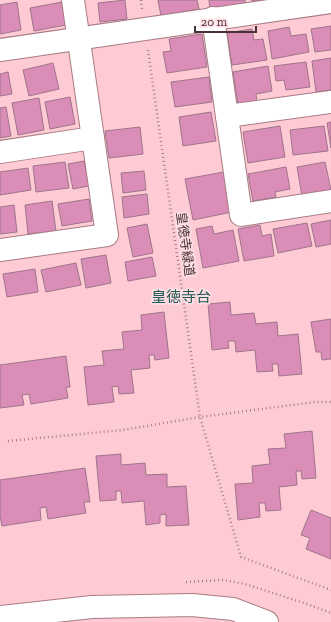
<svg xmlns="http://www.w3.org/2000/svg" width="331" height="622" font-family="'Zilla Slab','Noto Sans JP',serif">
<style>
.building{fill:#d98db7;stroke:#9e758b}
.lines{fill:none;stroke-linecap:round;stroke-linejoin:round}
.minor-casing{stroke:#a97b84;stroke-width:24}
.path{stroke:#a58188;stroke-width:2.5;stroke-dasharray:1 3;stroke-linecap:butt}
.minor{stroke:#fff;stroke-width:22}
.labels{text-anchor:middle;stroke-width:3.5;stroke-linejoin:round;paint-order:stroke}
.street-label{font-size:13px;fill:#473337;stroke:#fedee4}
.quarter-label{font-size:15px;fill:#215a54;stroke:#fedee4}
</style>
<rect width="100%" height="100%" fill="#fecbd4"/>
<g class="building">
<path d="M 125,0 L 127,19 L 100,22 L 98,3 Z"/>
<path d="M 158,0 L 197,0 L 199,9 L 161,16 Z"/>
<path d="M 209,0 L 245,0 L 245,3 L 210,9 Z"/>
<path d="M 252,0 L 266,0 L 252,2 Z"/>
<path d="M 17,2 L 21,30 L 0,34 L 0,5 Z"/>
<path d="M 62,2 L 66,25 L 34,31 L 30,8 Z"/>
<path d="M 331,26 L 331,50 L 315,52 L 311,29 Z"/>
<path d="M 289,27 L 291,36 L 306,34 L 309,52 L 272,59 L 268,31 Z"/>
<path d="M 252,29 L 254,40 L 263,39 L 267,60 L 232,65 L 227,33 Z"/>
<path d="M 202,34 L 207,67 L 167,73 L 163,52 L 171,51 L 169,39 Z"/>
<path d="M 331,58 L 331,90 L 316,92 L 312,61 Z"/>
<path d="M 306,62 L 310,87 L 286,90 L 284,80 L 276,81 L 274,66 Z"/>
<path d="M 53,63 L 59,89 L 29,96 L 23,70 Z"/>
<path d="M 268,66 L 272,91 L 256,94 L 257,102 L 238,105 L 233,72 Z"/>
<path d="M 8,72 L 12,94 L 0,96 L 0,74 Z"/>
<path d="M 209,77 L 212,102 L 175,107 L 171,82 Z"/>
<path d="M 70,97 L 75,124 L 50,129 L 45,102 Z"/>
<path d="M 39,98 L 44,130 L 18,135 L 12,103 Z"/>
<path d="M 6,107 L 11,136 L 0,138 L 0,108 Z"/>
<path d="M 211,112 L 216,141 L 183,146 L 179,117 Z"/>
<path d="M 331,122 L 331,148 L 327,123 Z"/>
<path d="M 280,126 L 285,157 L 248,163 L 243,132 Z"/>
<path d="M 324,126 L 328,151 L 293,155 L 290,130 Z"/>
<path d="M 140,127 L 143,154 L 109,158 L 105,131 Z"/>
<path d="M 84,161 L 89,186 L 73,189 L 68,164 Z"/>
<path d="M 65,162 L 69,188 L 36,192 L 33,166 Z"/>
<path d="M 325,162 L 331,190 L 302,196 L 297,167 Z"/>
<path d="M 286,167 L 290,189 L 275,192 L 276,197 L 253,201 L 248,174 Z"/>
<path d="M 28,168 L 31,190 L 0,195 L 0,172 Z"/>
<path d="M 144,171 L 146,190 L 123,193 L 121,173 Z"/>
<path d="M 224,172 L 232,212 L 193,220 L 185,179 Z"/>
<path d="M 147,194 L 149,214 L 124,218 L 122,197 Z"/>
<path d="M 89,199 L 92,221 L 62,226 L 58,204 Z"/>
<path d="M 52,201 L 56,231 L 28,234 L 25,205 Z"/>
<path d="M 14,205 L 17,232 L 0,234 L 0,207 Z"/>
<path d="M 331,220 L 331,244 L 316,247 L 311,224 Z"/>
<path d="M 307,223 L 312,246 L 278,253 L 273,229 Z"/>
<path d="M 147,224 L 153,253 L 133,257 L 127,228 Z"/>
<path d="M 260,225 L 262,236 L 271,234 L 274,256 L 244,261 L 238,229 Z"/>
<path d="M 212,226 L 214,234 L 233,230 L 239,261 L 203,268 L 196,229 Z"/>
<path d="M 106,255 L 111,283 L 86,288 L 81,259 Z"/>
<path d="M 152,257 L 156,276 L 128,281 L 125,262 Z"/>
<path d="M 76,263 L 81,285 L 46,292 L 41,270 Z"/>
<path d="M 35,269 L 38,292 L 7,297 L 3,274 Z"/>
<path d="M 230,302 L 231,315 L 254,313 L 256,324 L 277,322 L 278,336 L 298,334 L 302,374 L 279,376 L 278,364 L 272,364 L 273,371 L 257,372 L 255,350 L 236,352 L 235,341 L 228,341 L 229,348 L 212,350 L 208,304 Z"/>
<path d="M 164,312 L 169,358 L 155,360 L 154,355 L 149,355 L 150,368 L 131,370 L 134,393 L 119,394 L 118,386 L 112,387 L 114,402 L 88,405 L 84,367 L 104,365 L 102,351 L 124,349 L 122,332 L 142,330 L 141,315 Z"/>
<path d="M 331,319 L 331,359 L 322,360 L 321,352 L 316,352 L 311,322 Z"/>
<path d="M 66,356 L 70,387 L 66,387 L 68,398 L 31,404 L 29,394 L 22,395 L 24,405 L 0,408 L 0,365 Z"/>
<path d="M 312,431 L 316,478 L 302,479 L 301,471 L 296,471 L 297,485 L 279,487 L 281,510 L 266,511 L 265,503 L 259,503 L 260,517 L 238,520 L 235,484 L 253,483 L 252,466 L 270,464 L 268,449 L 286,448 L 284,434 Z"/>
<path d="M 121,454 L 121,465 L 145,463 L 146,475 L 167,474 L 167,487 L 186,486 L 189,525 L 166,526 L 166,514 L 160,515 L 160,523 L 146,525 L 144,501 L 122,503 L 121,491 L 116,491 L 116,500 L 100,501 L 96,456 Z"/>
<path d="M 85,468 L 90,502 L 84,502 L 86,513 L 48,519 L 46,507 L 40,508 L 41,520 L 2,526 L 0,516 L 0,480 Z"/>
<path d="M 311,510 L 331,518 L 331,559 L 306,549 L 310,538 L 301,535 Z"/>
</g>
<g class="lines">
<defs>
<g id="minor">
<path d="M 213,18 L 241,215 L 331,201"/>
<path d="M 0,50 L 331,2"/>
<path d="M 227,116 L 331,102"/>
<path d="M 0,152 L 93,138"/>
<path d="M 0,250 L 107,235 L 73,0"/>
<path d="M 0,617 L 92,607 L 192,605 L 233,609 L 267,622"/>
</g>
</defs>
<use href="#minor" class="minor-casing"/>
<g class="path">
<path d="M 141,0 L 142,9"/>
<path d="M 148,50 L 200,417 L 241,557 L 331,590"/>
<path d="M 8,441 L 123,430 L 200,417 L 315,402 L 331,402"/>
<path d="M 186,582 L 224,580 L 245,584 L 307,604 L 331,613"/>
</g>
<use href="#minor" class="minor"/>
</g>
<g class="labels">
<g class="street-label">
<text transform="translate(186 244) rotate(82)" y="5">皇徳寺緑道</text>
</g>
<g class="quarter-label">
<text x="181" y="302">皇徳寺台</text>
</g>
</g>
<path d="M195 26v6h61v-6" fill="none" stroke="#473337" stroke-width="2"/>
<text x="201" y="26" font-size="12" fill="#473337" stroke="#fedee4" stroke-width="3" paint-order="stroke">20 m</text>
</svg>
